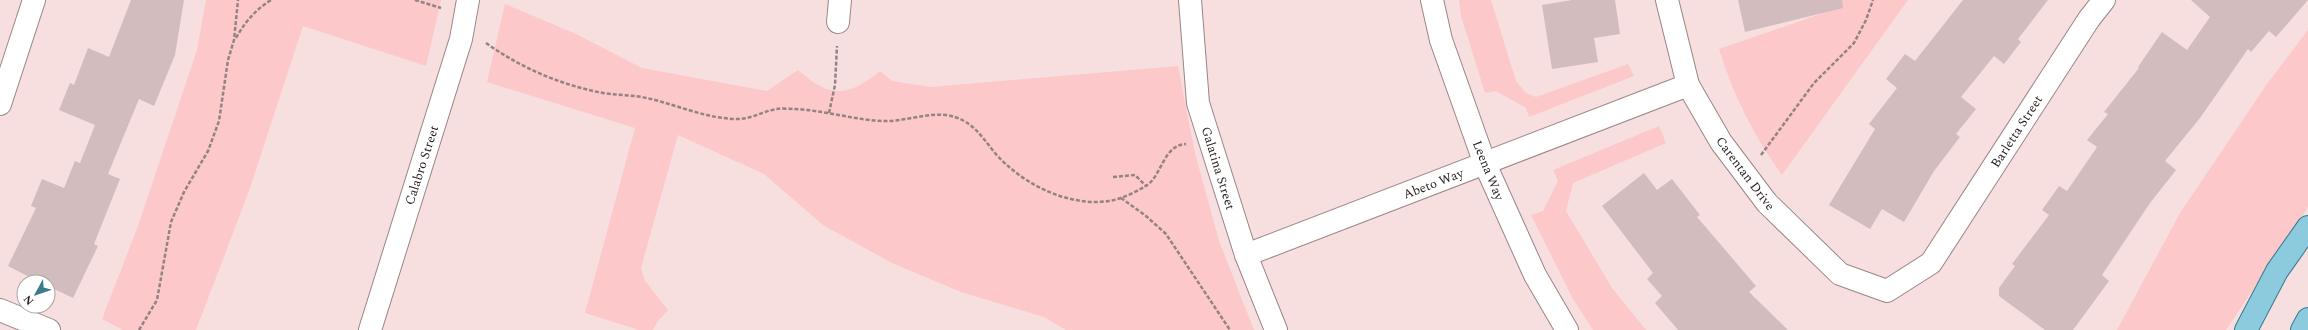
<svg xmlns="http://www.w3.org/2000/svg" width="2308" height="330" font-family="Spectral,serif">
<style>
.green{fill:#fcc8ca}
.building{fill:#d3bcbd}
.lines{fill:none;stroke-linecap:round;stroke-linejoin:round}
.minor-casing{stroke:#9b8585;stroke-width:24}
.major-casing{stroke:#37798c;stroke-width:24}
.path{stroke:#938383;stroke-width:2.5;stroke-dasharray:4 2;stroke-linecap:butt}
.minor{stroke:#fff;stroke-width:22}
.major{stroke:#8ccbdd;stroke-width:22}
.labels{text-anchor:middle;stroke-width:3;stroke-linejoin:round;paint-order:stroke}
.street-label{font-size:13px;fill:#271f1f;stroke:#fff}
</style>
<rect width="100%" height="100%" fill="#f7dfe0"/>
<g class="green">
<path d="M 206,0 L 441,0 L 426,66 L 303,26 L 249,191 L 196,330 L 123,330 L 102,319 L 138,226 L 197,50 Z"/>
<path d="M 1459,0 L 1491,0 L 1516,81 L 1526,93 L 1536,97 L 1628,64 L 1634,76 L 1529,117 L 1526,108 L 1496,91 L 1485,93 L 1461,16 Z"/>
<path d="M 1838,0 L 1908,0 L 1782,175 C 1754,136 1733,95 1719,49 L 1838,8 Z"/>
<path d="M 505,4 L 576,34 L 642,68 L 767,91 L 798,70 C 830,98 847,98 880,71 L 892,81 L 931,87 L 1178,66 L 1195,153 L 1219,241 L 1254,330 L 1066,330 L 1044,317 L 961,292 L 892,263 L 823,225 L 764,174 L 678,135 L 641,268 L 645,281 L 668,310 L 658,321 L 653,330 L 639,330 L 585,313 L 635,128 L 487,82 Z"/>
<path d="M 2308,30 L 2308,207 L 2226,330 L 2117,330 L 2180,213 L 2267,84 Z"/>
<path d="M 1659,126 L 1666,143 L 1573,183 L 1566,211 L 1612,288 L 1646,330 L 1593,330 L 1573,299 L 1531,215 L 1543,211 L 1558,181 L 1553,170 Z"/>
</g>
<g class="building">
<path d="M 131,0 L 184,0 L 175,55 L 154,106 L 139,99 L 108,174 L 120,179 L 94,244 L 98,246 L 73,298 L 48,286 L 48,282 L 39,282 L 8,266 L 36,208 L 31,206 L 42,179 L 64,188 L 75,161 L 80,163 L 95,125 L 59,110 L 70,83 L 74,85 L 88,48 L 109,57 Z"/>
<path d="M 1572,0 L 1615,0 L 1620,34 L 1594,38 L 1598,62 L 1552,69 L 1542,5 Z"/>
<path d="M 1738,0 L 1842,0 L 1843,8 L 1745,32 Z"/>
<path d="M 1963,0 L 2048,0 L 2018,39 L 2021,42 L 2004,64 L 1994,56 L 1961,97 L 1976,109 L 1956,134 L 1960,137 L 1934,171 L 1904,222 L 1882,209 L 1870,229 L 1829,205 L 1875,129 L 1869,124 L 1897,88 L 1886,79 L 1905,54 L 1915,61 Z"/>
<path d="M 2191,0 L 2308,0 L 2276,37 L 2269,31 L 2251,52 L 2248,49 L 2200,118 L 2165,161 L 2176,170 L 2150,203 L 2102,275 L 2109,281 L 2073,330 L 2045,330 L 1999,296 L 1999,288 L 2015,266 L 2012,264 L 2049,215 L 2042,210 L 2059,186 L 2067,191 L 2097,147 L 2087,140 L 2108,114 L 2104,112 L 2139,68 L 2138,67 L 2162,32 L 2187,50 L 2210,17 Z"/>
<path d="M 1644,173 L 1657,190 L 1672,179 L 1700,215 L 1697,217 L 1756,286 L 1749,292 L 1788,330 L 1678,330 L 1655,303 L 1662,296 L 1647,279 L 1653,273 L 1602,206 Z"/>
</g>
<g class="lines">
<defs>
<g id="minor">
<path d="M 1190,0 L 1198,103 L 1246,255 L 1276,330"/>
<path d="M 1432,0 L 1441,40 L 1485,164 L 1535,275 L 1567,330"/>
<path d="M 1667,0 L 1688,85 L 1721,142 L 1767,203 L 1840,274 L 1887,291 L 1931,263 L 2089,19 L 2104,0"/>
<path d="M 838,22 L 840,0"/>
<path d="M 0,104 L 34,0"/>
<path d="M 1246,255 L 1688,85"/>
<path d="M 0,310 L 49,330"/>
<path d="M 370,330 L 461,39 L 468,0"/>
</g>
<g id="major">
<path d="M 2246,330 L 2277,271 L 2308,227"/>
<path d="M 2302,330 L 2308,319"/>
</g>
</defs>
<use href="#minor" class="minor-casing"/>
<use href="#major" class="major-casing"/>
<g class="path">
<path d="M 415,0 L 441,8"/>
<path d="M 236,38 C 245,22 255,10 271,0"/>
<path d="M 486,43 C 521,68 561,85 603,93 C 616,95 629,95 642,97 C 673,103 703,118 735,119 C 750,120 763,111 777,109 C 782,108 789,109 794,109 C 824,110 858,121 886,121 C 906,121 926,113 946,115 C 972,119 981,136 995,153 C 1022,184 1068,207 1109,201 C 1122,199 1135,192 1146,186 C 1162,176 1163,145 1186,144"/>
<path d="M 829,113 L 835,85 L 837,46"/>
<path d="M 1761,155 L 1814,83 L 1854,43 L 1866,20 L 1873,0"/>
<path d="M 1113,177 L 1135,175 L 1146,186"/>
<path d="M 1121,198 L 1146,216 L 1166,234 L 1230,330"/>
<path d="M 139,330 L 157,300 L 171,222 L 184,192 L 208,151 L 219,121 L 228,60 L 234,40 L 238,0"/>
</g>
<use href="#minor" class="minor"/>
<use href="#major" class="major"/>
</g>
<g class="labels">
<g class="street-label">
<text transform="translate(2016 131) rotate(-57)" y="5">Barletta Street</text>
<text transform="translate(421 165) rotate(-72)" y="5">Calabro Street</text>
<text transform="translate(1219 168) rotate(73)" y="5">Galatina Street</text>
<text transform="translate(1489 170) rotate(68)" y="5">Leena Way</text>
<text transform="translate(1746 173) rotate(53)" y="5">Carentan Drive</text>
<text transform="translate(1433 183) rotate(-21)" y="5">Abeto Way</text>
</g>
</g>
<g transform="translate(36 294) rotate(230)"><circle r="19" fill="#ffffff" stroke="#a9a5a5"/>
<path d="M0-3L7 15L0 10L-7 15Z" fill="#3a7b8e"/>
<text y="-6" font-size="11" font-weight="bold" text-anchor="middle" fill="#271f1f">N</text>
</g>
</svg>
